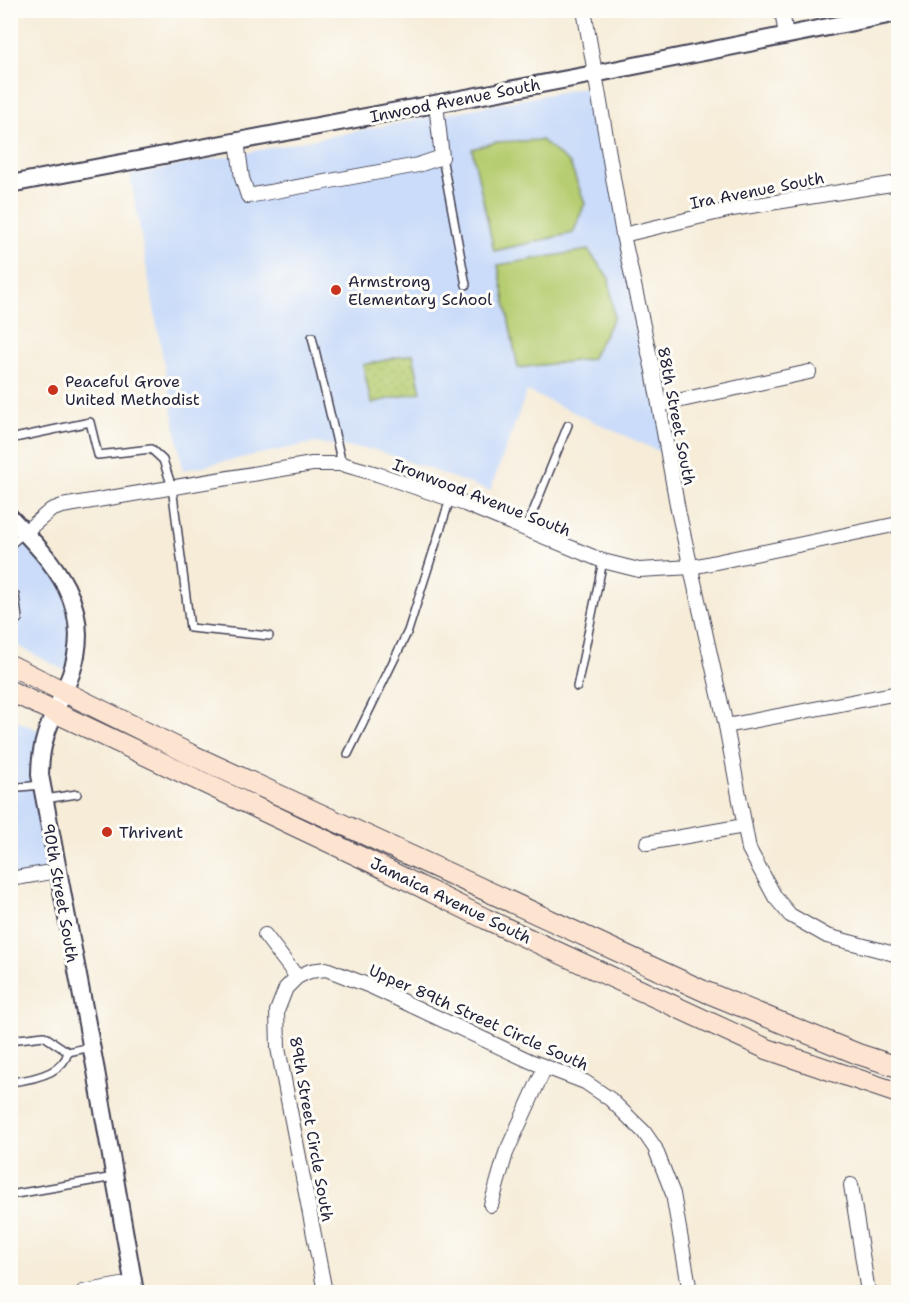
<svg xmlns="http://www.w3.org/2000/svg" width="909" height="1303" font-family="'Shantell Sans',sans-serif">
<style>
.built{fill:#cadcf9}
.green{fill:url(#green-dots);stroke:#6c7856;stroke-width:1.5}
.pitch{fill:#b6cd71;stroke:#6c7856;stroke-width:1.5}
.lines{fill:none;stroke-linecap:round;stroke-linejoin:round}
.service-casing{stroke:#424053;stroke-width:10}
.minor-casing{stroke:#424053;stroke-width:16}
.tertiary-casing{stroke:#424053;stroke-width:20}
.secondary-casing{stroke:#424053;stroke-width:22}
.service{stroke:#fff;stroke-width:7}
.minor{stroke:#fff;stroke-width:14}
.tertiary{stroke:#fff;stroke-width:16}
.secondary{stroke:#fde4d1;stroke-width:20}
.poi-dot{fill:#c8321e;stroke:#fdfcf7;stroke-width:2}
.labels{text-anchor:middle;stroke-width:6;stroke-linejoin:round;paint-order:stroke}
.street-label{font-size:16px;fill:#22223b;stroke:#fdfcf7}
.poi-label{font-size:16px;fill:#22223b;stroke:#fdfcf7;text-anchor:start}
</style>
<defs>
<pattern id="green-dots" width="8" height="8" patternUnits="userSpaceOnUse" patternTransform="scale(1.5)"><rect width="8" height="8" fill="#b6cd71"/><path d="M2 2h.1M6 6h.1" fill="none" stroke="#9cb063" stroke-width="1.8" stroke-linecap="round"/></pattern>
</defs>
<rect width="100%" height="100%" fill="#fdfcf7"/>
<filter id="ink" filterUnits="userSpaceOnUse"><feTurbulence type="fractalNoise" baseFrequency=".0167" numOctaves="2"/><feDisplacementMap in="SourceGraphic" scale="12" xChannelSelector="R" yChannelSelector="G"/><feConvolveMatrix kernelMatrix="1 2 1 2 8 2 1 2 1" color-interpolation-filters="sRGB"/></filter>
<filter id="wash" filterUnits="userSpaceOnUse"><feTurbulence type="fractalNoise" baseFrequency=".008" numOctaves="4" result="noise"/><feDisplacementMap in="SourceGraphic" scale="24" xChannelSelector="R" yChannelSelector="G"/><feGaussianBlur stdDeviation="1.35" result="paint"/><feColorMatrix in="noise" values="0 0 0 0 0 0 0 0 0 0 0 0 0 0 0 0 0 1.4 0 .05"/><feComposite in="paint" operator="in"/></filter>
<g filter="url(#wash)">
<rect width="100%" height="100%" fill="#f6ecd8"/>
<g class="built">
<path d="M 596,85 L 669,456 L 527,391 L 490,491 L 376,450 L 314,443 L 183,470 L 130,175 Z"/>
<path d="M 10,517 L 69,589 L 71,674 L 11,642 Z"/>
<path d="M 11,718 L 45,733 L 42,744 L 57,871 L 11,879 Z"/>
</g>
<path class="green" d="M 413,354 L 421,392 L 371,403 L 363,365 Z"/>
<g class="pitch">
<path d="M 541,140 L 570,164 L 585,203 L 573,233 L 494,251 L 472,149 L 496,142 Z"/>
<path d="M 588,250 L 609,278 L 614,317 L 591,359 L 518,368 L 498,265 Z"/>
</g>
</g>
<g filter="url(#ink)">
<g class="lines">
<defs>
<g id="service">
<path d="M 442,157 L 466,285"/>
<path d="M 312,337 L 342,464"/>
<path d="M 10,439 L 90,422 L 98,455 L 151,449 L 163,460 L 172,487 L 190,628 L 269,636"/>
<path d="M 526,529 L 568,425"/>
<path d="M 10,545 L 24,533"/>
<path d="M 10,590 L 15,595 L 18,619 L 10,615"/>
<path d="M 577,687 L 603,561"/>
<path d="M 348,754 L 408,631 L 450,499"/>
<path d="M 10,788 L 41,785"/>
<path d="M 45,799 L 77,794"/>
<path d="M 10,900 L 10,914"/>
<path d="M 10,1040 L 44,1036 L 68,1052 C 63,1074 30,1080 10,1082"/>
<path d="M 68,1052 L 91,1047"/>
<path d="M 10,1195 L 114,1177"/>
</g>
<g id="minor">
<path d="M 584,10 L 623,235 L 653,371 L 678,510 L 726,726 L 749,849 L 775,897 L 790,915 L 827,936 L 898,955"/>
<path d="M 782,10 L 786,36"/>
<path d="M 237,141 L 242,178 L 248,196 L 418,165 L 442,157 L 436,104"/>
<path d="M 623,235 L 732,209 L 898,183"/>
<path d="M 659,405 L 809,372"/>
<path d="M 25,532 L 51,510 L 62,506 L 312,464 L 342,464 L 377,474 L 465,504 L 603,561 L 639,570 L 692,567 L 898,524"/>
<path d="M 726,726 L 898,693"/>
<path d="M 647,843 L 744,826"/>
<path d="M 10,879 L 57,871"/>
<path d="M 265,935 L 297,977"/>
<path d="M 851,1185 L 868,1292"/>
<path d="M 491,1205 L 506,1153 L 545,1067"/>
<path d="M 83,1292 L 132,1283"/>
<path d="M 325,1292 L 278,1048 L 277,1011 L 286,988 L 297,977 L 310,971 L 326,969 L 370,986 L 530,1061 L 585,1082 L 610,1099 L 644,1132 L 655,1148 L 673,1194 L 690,1292"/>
</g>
<g id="tertiary">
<path d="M 10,184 L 594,74 L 898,13"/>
<path d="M 10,517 C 54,563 95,605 71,674 C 57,712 40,732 40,775 L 96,1071 L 135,1292"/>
</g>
<g id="secondary">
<path d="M 10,665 L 192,755 L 706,992 L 858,1054 L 898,1067"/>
<path d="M 10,691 L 369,861 L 486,919 L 767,1049 L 898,1093"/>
</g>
</defs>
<use href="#service" class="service-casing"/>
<use href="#minor" class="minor-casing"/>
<use href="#tertiary" class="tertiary-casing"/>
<use href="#secondary" class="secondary-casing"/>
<use href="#service" class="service"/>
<use href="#minor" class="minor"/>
<use href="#tertiary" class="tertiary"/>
<use href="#secondary" class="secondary"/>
</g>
</g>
<g class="poi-dot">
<circle cx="336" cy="290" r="6"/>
<circle cx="53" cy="390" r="6"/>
<circle cx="107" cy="832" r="6"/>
</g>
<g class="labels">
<g class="street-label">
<text transform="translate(455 100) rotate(-11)" y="6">Inwood Avenue South</text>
<text transform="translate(757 190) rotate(-11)" y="6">Ira Avenue South</text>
<text transform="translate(677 416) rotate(79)" y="6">88th Street South</text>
<text transform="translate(482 497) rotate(21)" y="6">Ironwood Avenue South</text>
<text transform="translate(61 893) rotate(80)" y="6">90th Street South</text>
<text transform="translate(451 900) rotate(26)" y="6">Jamaica Avenue South</text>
<text transform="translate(479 1017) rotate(24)" y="6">Upper 89th Street Circle South</text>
<text transform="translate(312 1129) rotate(80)" y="6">89th Street Circle South</text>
</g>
<g class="poi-label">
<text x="348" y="287">Armstrong<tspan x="348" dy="18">Elementary School</tspan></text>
<text x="65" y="387">Peaceful Grove<tspan x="65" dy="18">United Methodist</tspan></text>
<text x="119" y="838">Thrivent</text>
</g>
</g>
<rect width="909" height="1303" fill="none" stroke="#fdfcf7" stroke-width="36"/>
</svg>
